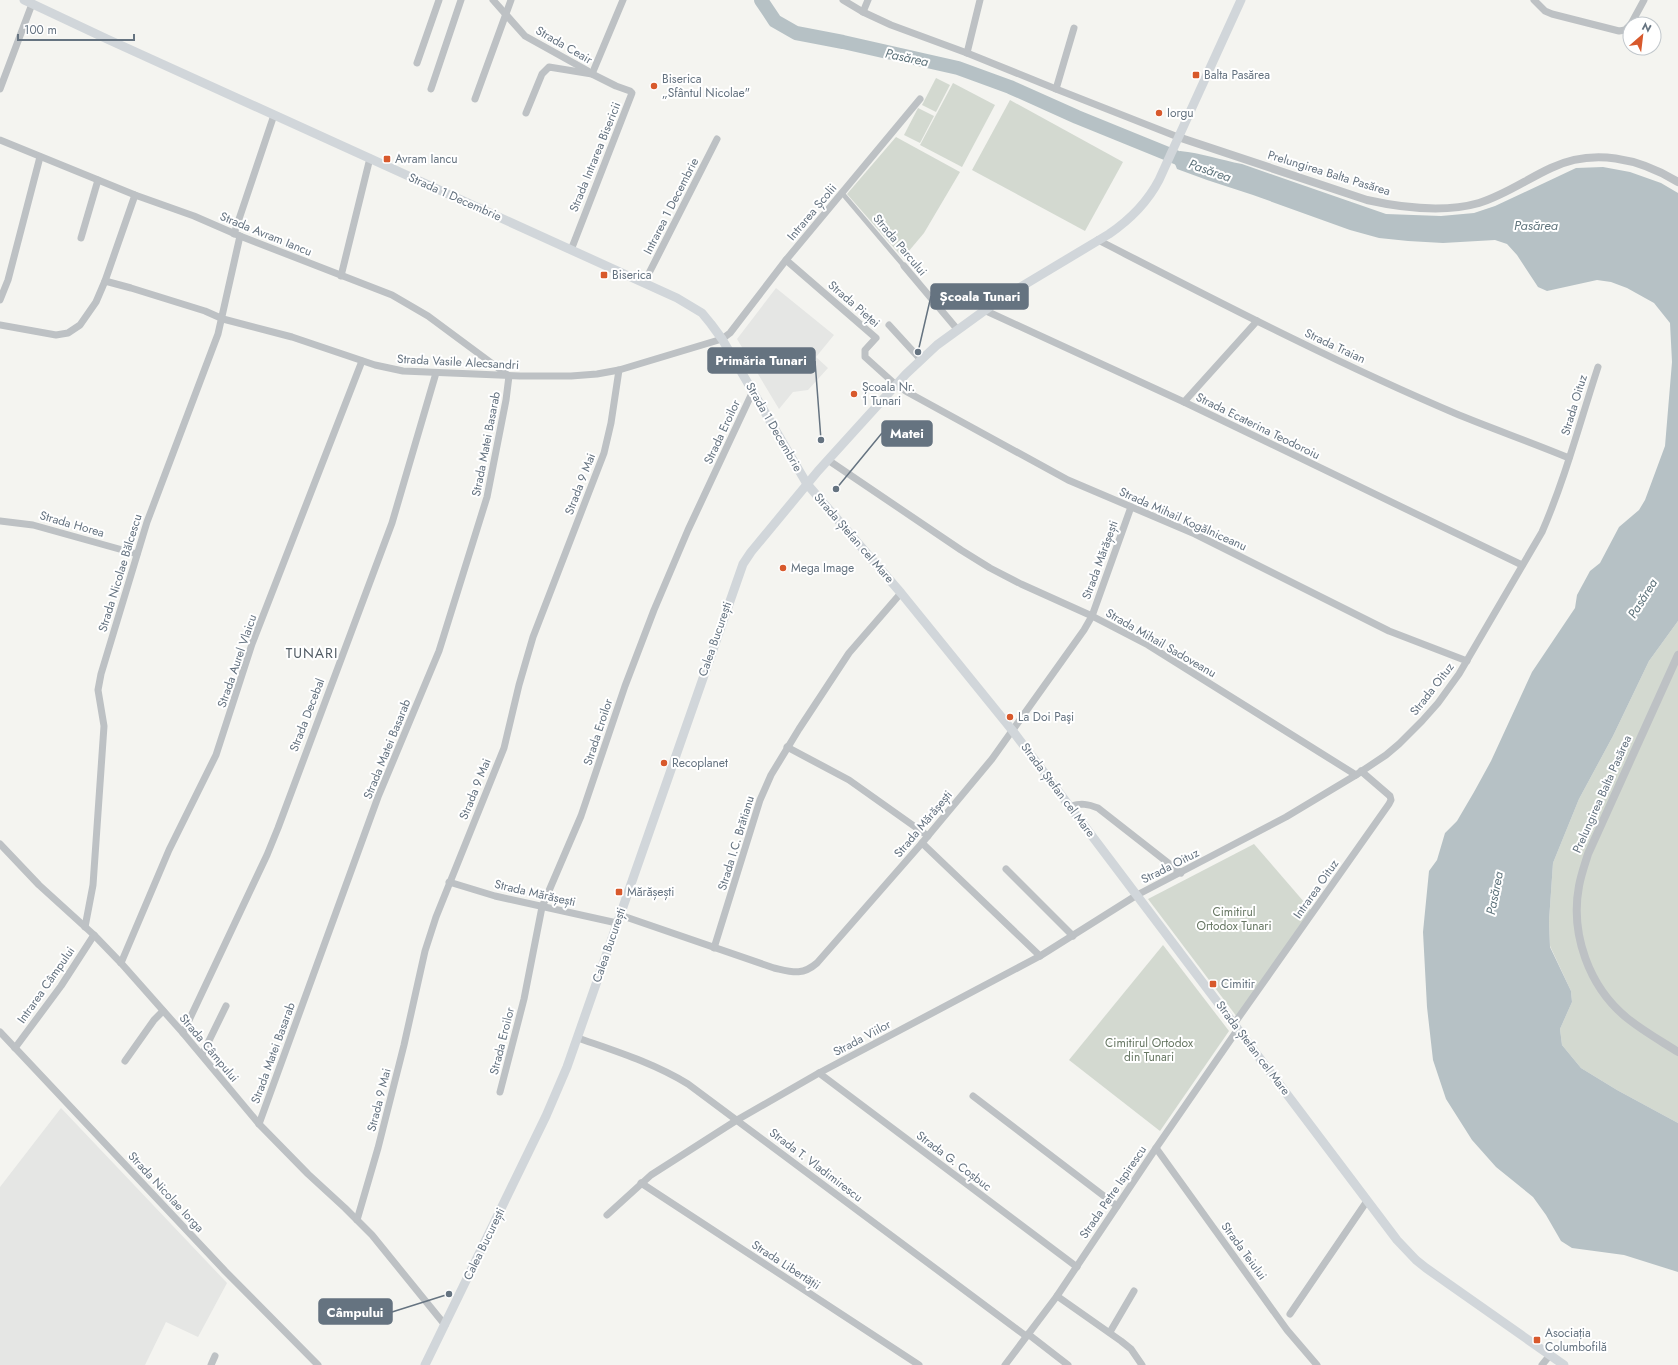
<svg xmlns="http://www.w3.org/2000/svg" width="1678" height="1365" font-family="Jost,sans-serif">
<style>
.built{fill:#e5e6e4}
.green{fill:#d3d9d0}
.water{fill:#b6c1c5}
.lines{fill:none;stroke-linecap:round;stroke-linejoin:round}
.river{stroke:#b6c1c5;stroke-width:14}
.pedestrian{stroke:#bdc1c4;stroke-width:5}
.minor{stroke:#bdc1c4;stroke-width:7}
.tertiary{stroke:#bdc1c4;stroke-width:8}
.secondary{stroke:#d1d6da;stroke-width:9}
.poi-dot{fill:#d8592c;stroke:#fff;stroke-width:1.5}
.labels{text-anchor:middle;stroke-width:4;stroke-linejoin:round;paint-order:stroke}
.street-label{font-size:12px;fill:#657380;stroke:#fff}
.poi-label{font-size:12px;fill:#657380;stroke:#fff;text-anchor:start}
.park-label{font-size:12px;fill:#677763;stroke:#fff}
.water-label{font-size:13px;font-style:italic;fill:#60757d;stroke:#fff}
.quarter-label{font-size:14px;letter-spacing:1px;fill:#525c65;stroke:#fff}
.leader{fill:none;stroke:#657380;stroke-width:1.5}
.callout-dot{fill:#657380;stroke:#fff;stroke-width:1.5}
.callout{fill:#657380;stroke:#657380;stroke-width:1.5}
.callout-label{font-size:13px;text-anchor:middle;font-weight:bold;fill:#fff}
</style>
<rect width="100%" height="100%" fill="#f4f4f0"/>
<g class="built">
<path d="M 776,288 L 834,335 L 816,357 L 828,368 L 808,390 L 793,392 L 779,409 L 737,339 Z"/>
<path d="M 61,1108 L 227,1283 L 198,1337 L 166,1322 L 145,1365 L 0,1365 L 0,1187 Z"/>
</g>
<g class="green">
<path d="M 936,78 L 950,85 L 936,112 L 922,105 Z"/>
<path d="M 953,83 L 995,105 L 962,167 L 920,145 Z"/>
<path d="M 1010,100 L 1123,162 L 1085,231 L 972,170 Z"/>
<path d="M 918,108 L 934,116 L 920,143 L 904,135 Z"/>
<path d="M 896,137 L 960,172 L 924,233 L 903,258 L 847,194 Z"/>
<path d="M 1678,621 L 1678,1123 L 1617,1090 L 1581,1068 L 1562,1045 L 1560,1029 L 1572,1002 L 1571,991 L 1550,946 L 1549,921 L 1553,863 L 1579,799 L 1613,736 L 1649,661 Z"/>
<path d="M 1254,844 L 1311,910 L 1237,1017 L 1148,899 Z"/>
<path d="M 1163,945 L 1229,1031 L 1160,1131 L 1069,1060 Z"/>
</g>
<path class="water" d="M 1180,151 C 1201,153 1221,160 1242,164 L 1386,214 L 1441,216 L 1474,213 L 1495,206 L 1576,168 L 1603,167 L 1630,172 L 1661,183 L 1678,193 L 1678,621 L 1649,661 L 1613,736 L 1579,799 L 1553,863 L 1549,921 L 1550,947 L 1571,991 L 1572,1002 L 1560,1029 L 1562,1045 L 1581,1068 L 1617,1090 L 1678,1123 L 1678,1272 L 1624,1255 L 1572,1248 L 1561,1241 L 1546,1215 L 1533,1197 L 1496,1167 L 1472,1140 L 1446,1099 L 1433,1060 L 1427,1007 L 1423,932 L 1429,871 L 1437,860 L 1445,833 L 1457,821 L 1474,792 L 1491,761 L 1532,672 L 1575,608 L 1577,595 L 1590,571 L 1600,563 L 1619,527 L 1639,510 L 1645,500 L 1665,446 L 1672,362 L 1670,323 L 1654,303 L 1627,288 L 1611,282 L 1597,280 L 1547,291 L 1538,287 L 1517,255 L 1507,244 L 1495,240 L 1443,243 L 1408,241 L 1379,238 L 1350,230 L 1253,195 L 1207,180 L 1177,169 L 1175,164 Z"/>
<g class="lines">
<path class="river" d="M 761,0 L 775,21 L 796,33 L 843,42 L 958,68 L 1010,87 L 1077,117 L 1195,165"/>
<path class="pedestrian" d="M 842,193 L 904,266"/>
<g class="minor">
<path d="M 493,0 L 525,36 L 588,71"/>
<path d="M 843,0 L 863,12 L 891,25 L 967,53 L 1056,89 L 1178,137"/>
<path d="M 1534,0 L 1545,11 L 1552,14 L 1619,31 L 1625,30 L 1630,25"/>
<path d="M 863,12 L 868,0"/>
<path d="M 1631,24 L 1644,0"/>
<path d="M 967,53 L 980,0"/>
<path d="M 417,63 L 439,0"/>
<path d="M 592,74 L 623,0"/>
<path d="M 0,89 L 32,4"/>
<path d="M 431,89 L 461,0"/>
<path d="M 1056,89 L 1074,28"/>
<path d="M 475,99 L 511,0"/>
<path d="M 526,113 L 542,74 L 549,67 L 592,74 L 616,86 L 630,91 L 632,93 L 571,250"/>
<path d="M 0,140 L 135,195 L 194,216 L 240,236 L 392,295 L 428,316 L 509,376 L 506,400 L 487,497 L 439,651 L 378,797 L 259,1124"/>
<path d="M 234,234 L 274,115"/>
<path d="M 81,238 L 98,180"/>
<path d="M 1098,240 C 1217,301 1336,363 1459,415 C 1496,430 1533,443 1569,458"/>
<path d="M 786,260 L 876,338 L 865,350 L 865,357 L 896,385 L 909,393 L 1068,480 L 1195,534 L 1389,631 L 1467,661"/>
<path d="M 904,266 L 957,329"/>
<path d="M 341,276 L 370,158"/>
<path d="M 105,281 L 131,288 L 205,311 L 223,319 L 292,337 L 375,365 L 403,371 L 520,376 L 571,376 L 597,374 L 619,370 L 722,339 L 730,333 L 786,260 L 920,99"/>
<path d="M 644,283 L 717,139"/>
<path d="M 0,300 L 8,280 L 40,157"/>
<path d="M 984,310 L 1184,402 L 1522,565"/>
<path d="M 0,325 L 56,335 L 68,333 L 80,325 L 96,302 L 105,281 L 135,195"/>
<path d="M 889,325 L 921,360"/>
<path d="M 1184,402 L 1257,321"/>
<path d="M 828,460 L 961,550 L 990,568 L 1021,584 L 1092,616 L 1148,645 L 1356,775"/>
<path d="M 0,521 L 33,525 L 137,554"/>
<path d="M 787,747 L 849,780 L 928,836"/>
<path d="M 1071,806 C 1081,803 1088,804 1098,808 L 1181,873"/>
<path d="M 922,843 L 1040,956"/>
<path d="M 0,844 L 39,885 L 94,935 L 121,963 L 183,1033 L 259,1124 L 308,1174 L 345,1208 L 372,1235 L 445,1325"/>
<path d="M 1006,869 L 1073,936"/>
<path d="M 449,882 L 495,896 L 617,923"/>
<path d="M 620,915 L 774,968 C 792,972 802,976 817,963 L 922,843 L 992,759 L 1084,630 L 1092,616 L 1131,507"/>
<path d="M 85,927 L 93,885 L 104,726 L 98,690 L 101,674 L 147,522 L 218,334 L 240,236"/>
<path d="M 714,948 L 760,800 L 771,775 L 799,729 L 849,653 L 901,593"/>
<path d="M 121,963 L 169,850 L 216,755 L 252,644 L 362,361"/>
<path d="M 1234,1024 L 1389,804 L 1391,800 L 1390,796 L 1361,771"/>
<path d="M 0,1032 L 225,1271 L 318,1365"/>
<path d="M 183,1033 L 267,855 L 278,828 L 392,523 L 436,373"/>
<path d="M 578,1038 C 615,1051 654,1063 688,1084 L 1026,1336"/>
<path d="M 15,1048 L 61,986 L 94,935"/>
<path d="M 202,1055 L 226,1006"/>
<path d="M 125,1061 L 154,1020 L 163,1011"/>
<path d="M 819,1073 L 1077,1267"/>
<path d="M 500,1092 L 524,999 L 542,907 L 581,816 L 625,686 L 654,610 L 688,530 L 753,391"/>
<path d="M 973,1096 L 1117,1206"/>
<path d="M 1156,1148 L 1287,1330 L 1317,1365"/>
<path d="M 641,1183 L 919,1365"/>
<path d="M 607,1215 L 651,1175 L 737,1120 L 819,1073 L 1040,956 L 1137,895 L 1286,817 L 1356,775 L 1386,755 L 1399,744 L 1422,721 L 1438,703 L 1459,674 L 1542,532 C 1565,479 1580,422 1598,367"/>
<path d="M 357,1220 L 378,1148 L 404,1045 L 425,951 L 436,917 L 504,748 L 519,685 L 533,637 L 604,453 L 611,423 L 619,370"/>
<path d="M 1057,1296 L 1121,1341 L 1131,1349 L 1142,1365"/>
<path d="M 1290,1314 L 1367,1201"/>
<path d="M 1110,1332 L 1134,1291"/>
<path d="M 1028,1334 L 1068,1365"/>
<path d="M 211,1365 L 215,1356"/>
<path d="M 1005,1365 L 1057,1296 L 1156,1148 L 1238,1029"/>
<path d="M 1542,1365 L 1550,1355"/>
</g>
<g class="tertiary">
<path d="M 1178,137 L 1367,200 C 1403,208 1444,213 1479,203 C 1505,195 1527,179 1551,168 C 1593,148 1639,158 1678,182"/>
<path d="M 1678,655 L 1588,854 C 1585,864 1581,875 1579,886 C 1570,934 1589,987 1627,1018 C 1643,1031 1661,1041 1678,1052"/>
</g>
<g class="secondary">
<path d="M 24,0 L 107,39 L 677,298 L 702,313 L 711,324 L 722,339 L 807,484 L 901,593 L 1012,730 L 1397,1240 L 1416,1260 L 1426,1268 L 1564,1365"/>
<path d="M 425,1365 L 546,1116 L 567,1067 L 743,564 L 751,552 L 818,471 L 906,374 L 937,345 L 999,300 L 1109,234 C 1131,219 1147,203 1159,180 L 1241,0"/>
</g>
</g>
<g class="poi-dot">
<rect x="1192" y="71" width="8" height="8" rx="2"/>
<circle cx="654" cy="86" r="4"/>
<circle cx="1159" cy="113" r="4"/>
<rect x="383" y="155" width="8" height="8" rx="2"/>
<rect x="600" y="271" width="8" height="8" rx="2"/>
<circle cx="854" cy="394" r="4"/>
<circle cx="783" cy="568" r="4"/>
<circle cx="1010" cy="717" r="4"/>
<circle cx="664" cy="763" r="4"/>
<rect x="615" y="888" width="8" height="8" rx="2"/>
<rect x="1209" y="980" width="8" height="8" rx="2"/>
<rect x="1533" y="1336" width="8" height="8" rx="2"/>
</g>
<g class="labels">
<g class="street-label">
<text transform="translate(564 45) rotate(30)" y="4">Strada Ceair</text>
<text transform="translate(595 157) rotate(-68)" y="4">Strada Intrarea Bisericii</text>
<text transform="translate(1329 173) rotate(17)" y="4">Prelungirea Balta Pasărea</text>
<text transform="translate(455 197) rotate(24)" y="4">Strada 1 Decembrie</text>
<text transform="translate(671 206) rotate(-63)" y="4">Intrarea 1 Decembrie</text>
<text transform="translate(812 212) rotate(-50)" y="4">Intrarea Școlii</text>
<text transform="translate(266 234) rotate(22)" y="4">Strada Avram Iancu</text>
<text transform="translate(900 245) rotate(50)" y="4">Strada Parcului</text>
<text transform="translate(854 304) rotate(41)" y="4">Strada Pieței</text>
<text transform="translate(1335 346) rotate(25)" y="4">Strada Traian</text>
<text transform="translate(458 362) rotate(3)" y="4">Strada Vasile Alecsandri</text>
<text transform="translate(1574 405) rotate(-73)" y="4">Strada Oituz</text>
<text transform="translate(1258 426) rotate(26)" y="4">Strada Ecaterina Teodoroiu</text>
<text transform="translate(774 427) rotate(60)" y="4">Strada 1 Decembrie</text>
<text transform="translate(722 432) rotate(-65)" y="4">Strada Eroilor</text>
<text transform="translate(486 444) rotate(-79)" y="4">Strada Matei Basarab</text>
<text transform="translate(580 484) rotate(-69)" y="4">Strada 9 Mai</text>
<text transform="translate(1183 519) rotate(24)" y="4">Strada Mihail Kogălniceanu</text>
<text transform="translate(72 524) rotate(16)" y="4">Strada Horea</text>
<text transform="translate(854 538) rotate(49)" y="4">Strada Ștefan cel Mare</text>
<text transform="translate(1100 560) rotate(-70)" y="4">Strada Mărășești</text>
<text transform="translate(120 573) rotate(-73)" y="4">Strada Nicolae Bălcescu</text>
<text transform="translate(715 639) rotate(-71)" y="4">Calea București</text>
<text transform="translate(1161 643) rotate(30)" y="4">Strada Mihail Sadoveanu</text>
<text transform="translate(237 661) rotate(-71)" y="4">Strada Aurel Vlaicu</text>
<text transform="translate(1432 689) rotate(-52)" y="4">Strada Oituz</text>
<text transform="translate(307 715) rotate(-69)" y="4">Strada Decebal</text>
<text transform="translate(598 732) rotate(-72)" y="4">Strada Eroilor</text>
<text transform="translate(387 749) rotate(-68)" y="4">Strada Matei Basarab</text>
<text transform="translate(475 789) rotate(-68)" y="4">Strada 9 Mai</text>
<text transform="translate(1058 790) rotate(53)" y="4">Strada Ștefan cel Mare</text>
<text transform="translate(1602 794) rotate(-66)" y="4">Prelungirea Balta Pasărea</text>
<text transform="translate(923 824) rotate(-50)" y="4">Strada Mărășești</text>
<text transform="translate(736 843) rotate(-73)" y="4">Strada I.C. Brătianu</text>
<text transform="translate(1170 866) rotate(-27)" y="4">Strada Oituz</text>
<text transform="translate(1316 889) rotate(-55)" y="4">Intrarea Oituz</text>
<text transform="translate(535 893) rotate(13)" y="4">Strada Mărășești</text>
<text transform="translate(609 945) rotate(-71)" y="4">Calea București</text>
<text transform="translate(46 985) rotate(-55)" y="4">Intrarea Câmpului</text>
<text transform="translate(862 1038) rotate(-28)" y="4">Strada Viilor</text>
<text transform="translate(502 1041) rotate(-76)" y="4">Strada Eroilor</text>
<text transform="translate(209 1048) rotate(50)" y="4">Strada Câmpului</text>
<text transform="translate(1253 1048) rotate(53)" y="4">Strada Ștefan cel Mare</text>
<text transform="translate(273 1053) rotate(-70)" y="4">Strada Matei Basarab</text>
<text transform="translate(379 1100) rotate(-76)" y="4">Strada 9 Mai</text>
<text transform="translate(954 1161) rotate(37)" y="4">Strada G. Coșbuc</text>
<text transform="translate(816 1165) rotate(37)" y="4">Strada T. Vladimirescu</text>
<text transform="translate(166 1192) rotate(47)" y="4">Strada Nicolae Iorga</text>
<text transform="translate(1113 1192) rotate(-56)" y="4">Strada Petre Ispirescu</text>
<text transform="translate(484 1244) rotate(-64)" y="4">Calea București</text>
<text transform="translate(1244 1251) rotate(54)" y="4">Strada Teiului</text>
<text transform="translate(786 1265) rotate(33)" y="4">Strada Libertății</text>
</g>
<g class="poi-label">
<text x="1204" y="79">Balta Pasărea</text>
<text x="662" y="83">Biserica<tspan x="662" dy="14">„Sfântul Nicolae"</tspan></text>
<text x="1167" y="117">Iorgu</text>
<text x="395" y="163">Avram Iancu</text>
<text x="612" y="279">Biserica</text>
<text x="862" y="391">Școala Nr.<tspan x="862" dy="14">1 Tunari</tspan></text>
<text x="791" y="572">Mega Image</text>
<text x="1018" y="721">La Doi Paşi</text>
<text x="672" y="767">Recoplanet</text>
<text x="627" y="896">Mărășești</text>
<text x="1221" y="988">Cimitir</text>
<text x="1545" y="1337">Asociația<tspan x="1545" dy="14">Columbofilă</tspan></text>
</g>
<g class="park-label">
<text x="1234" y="916">Cimitirul<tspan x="1234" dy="14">Ortodox Tunari</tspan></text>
<text x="1149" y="1047">Cimitirul Ortodox<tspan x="1149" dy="14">din Tunari</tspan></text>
</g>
<g class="water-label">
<text transform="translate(907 57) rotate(12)" y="5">Pasărea</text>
<text transform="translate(1210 170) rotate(19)" y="5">Pasărea</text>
<text x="1536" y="230">Pasărea</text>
<text transform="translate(1642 598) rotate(-58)" y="5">Pasărea</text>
<text transform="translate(1494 893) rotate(-79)" y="5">Pasărea</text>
</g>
<g class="quarter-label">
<text x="312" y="658">TUNARI</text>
</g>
</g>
<path class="leader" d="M918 352L931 296M821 440L815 361M836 489L882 433M449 1294L392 1312"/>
<g class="callout-dot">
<circle cx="918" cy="352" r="4"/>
<circle cx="821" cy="440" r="4"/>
<circle cx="836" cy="489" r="4"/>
<circle cx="449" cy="1294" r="4"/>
</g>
<g class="callout">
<rect x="931" y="284" width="97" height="25" rx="4"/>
<rect x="708" y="348" width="107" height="25" rx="4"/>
<rect x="882" y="421" width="50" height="25" rx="4"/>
<rect x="319" y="1299" width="73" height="25" rx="4"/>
</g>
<g class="callout-label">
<text x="980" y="301">Școala Tunari</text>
<text x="761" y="365">Primăria Tunari</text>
<text x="907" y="438">Matei</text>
<text x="355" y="1317">Câmpului</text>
</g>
<g transform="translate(1642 36) rotate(28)"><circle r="19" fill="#ffffff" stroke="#c1c7cc"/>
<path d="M0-3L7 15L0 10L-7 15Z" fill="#d8592c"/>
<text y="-6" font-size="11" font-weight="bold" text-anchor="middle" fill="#657380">N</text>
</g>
<path d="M18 34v6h116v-6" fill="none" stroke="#657380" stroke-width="2"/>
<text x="24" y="34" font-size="12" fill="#657380" stroke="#ffffff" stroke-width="3" paint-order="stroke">100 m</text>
</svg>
